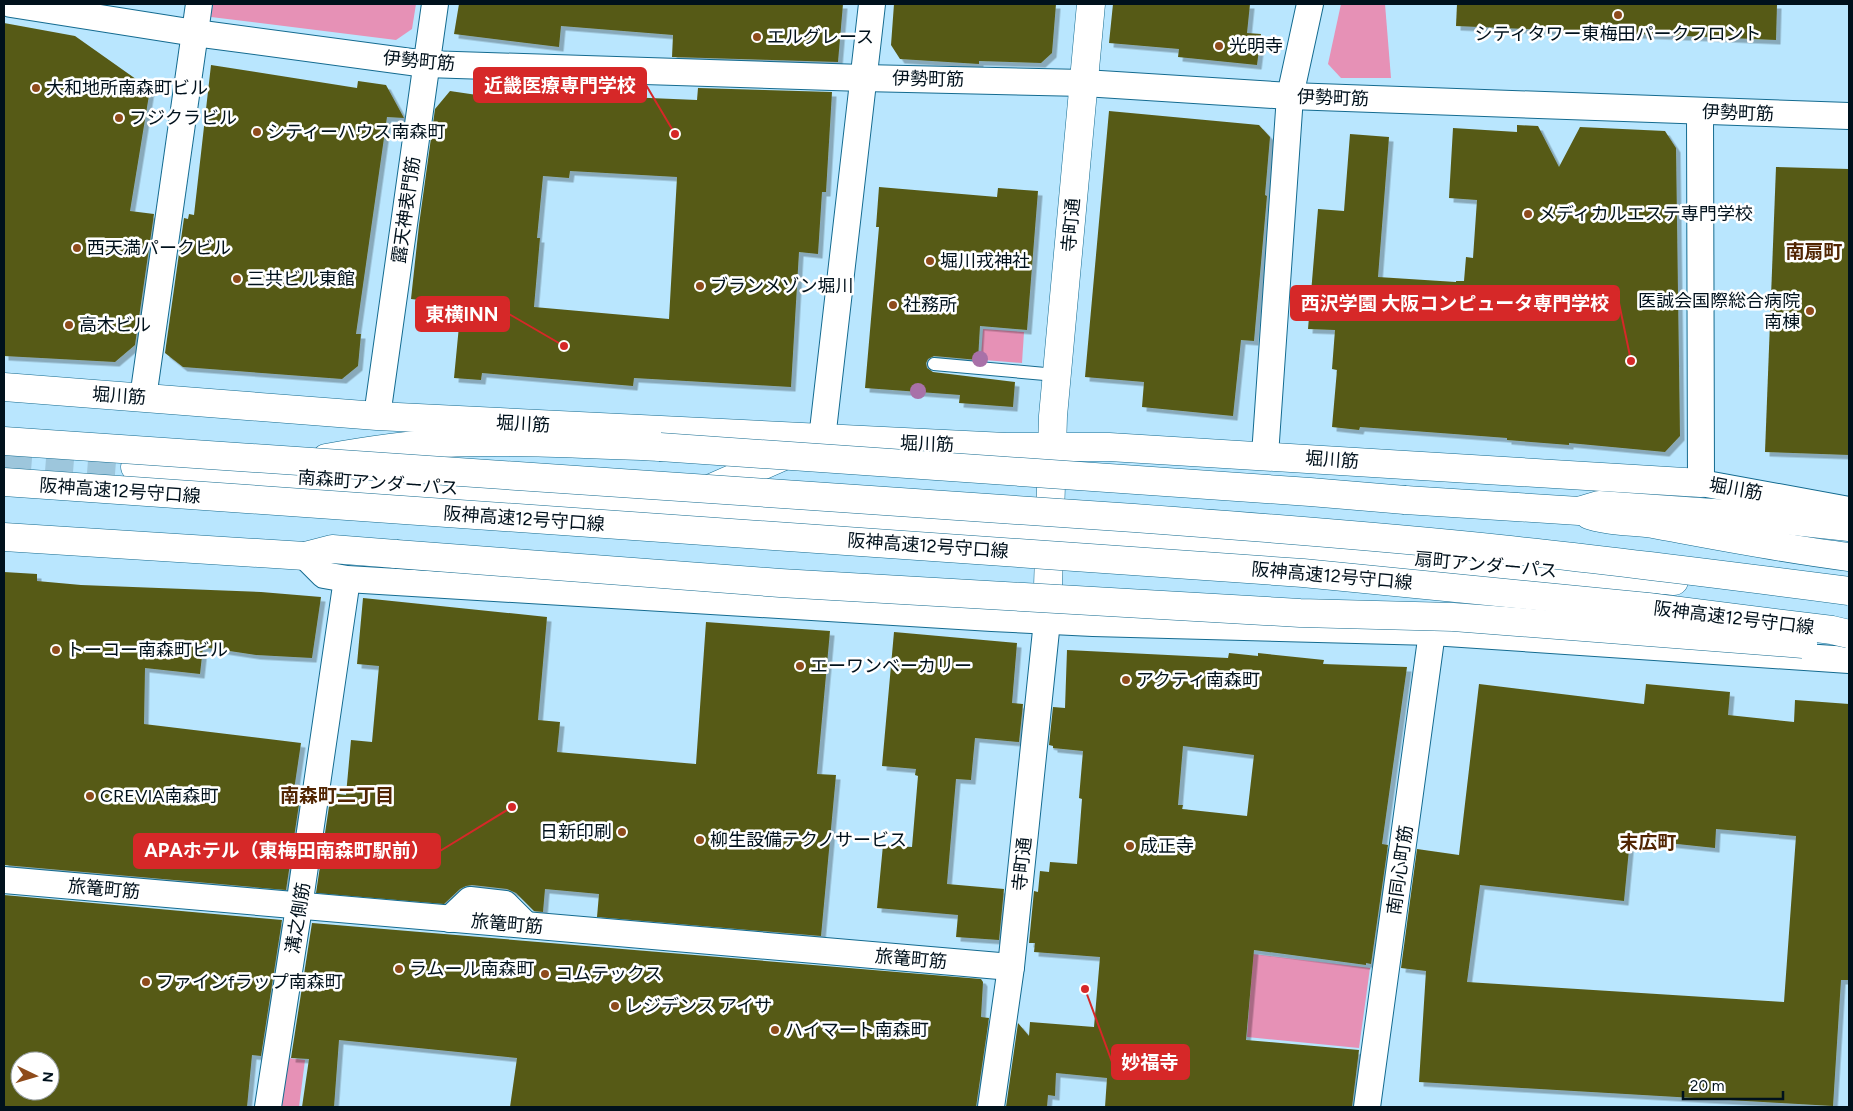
<svg xmlns="http://www.w3.org/2000/svg" width="1853" height="1111" font-family="Figtree,'Noto Sans JP',sans-serif">
<style>
.green{fill:#e691b6}
.building{fill:#575a15;fill-rule:evenodd;filter:url(#shadow)}
.lines{fill:none;stroke-linecap:round;stroke-linejoin:round}
.tertiary-tunnel{stroke:#9dc6dc;stroke-width:28;stroke-dasharray:28 14;stroke-linecap:butt}
.service-casing{stroke:#146b90;stroke-width:14}
.minor-casing{stroke:#146b90;stroke-width:28}
.tertiary-casing{stroke:#146b90;stroke-width:29}
.motorway-casing{stroke:#146b90;stroke-width:29}
.service{stroke:#fff;stroke-width:12}
.minor{stroke:#fff;stroke-width:26}
.tertiary{stroke:#fff;stroke-width:28}
.motorway{stroke:#fff;stroke-width:28}
.motorway-bridge-casing{stroke:#146b90;stroke-width:29;stroke-linecap:butt}
.motorway-bridge{stroke:#fff;stroke-width:28}
.tree{fill:#a871a8}
.poi-dot{fill:#8e4b1b;stroke:#fff;stroke-width:2}
.labels{text-anchor:middle;stroke-width:5;stroke-linejoin:round;paint-order:stroke}
.poi-label{font-size:18px;fill:#00111c;stroke:#fff;text-anchor:start}
.street-label{font-size:18px;fill:#00111c;stroke:#fff}
.neighbourhood-label{font-size:19px;font-weight:bold;fill:#512502;stroke:#fff}
.leader{fill:none;stroke:#d62828;stroke-width:2}
.callout-dot{fill:#d62828;stroke:#fff;stroke-width:2}
.callout{fill:#d62828;stroke:#d62828;stroke-width:2}
.callout-label{font-size:19px;text-anchor:middle;font-weight:bold;fill:#fff}
</style>
<defs>
<filter id="shadow"><feDropShadow dx="4.5" dy="4.5" stdDeviation="0" flood-color="#0004"/></filter>
</defs>
<rect width="100%" height="100%" fill="#b9e6fe"/>
<g class="green">
<path d="M 213,4 L 416,4 L 412,29 L 396,40 L 211,17 Z"/>
<path d="M 1341,4 L 1385,4 L 1391,78 L 1341,78 L 1328,64 Z"/>
<path d="M 983,329 L 1024,332 L 1022,363 L 984,360 L 981,356 Z"/>
<path d="M 1253,954 L 1370,968 L 1359,1048 L 1247,1037 Z"/>
<path d="M 288,1058 L 305,1060 L 299,1107 L 281,1107 Z"/>
</g>
<g class="building">
<path d="M 459,4 L 843,4 L 838,62 L 672,57 L 673,35 L 561,26 L 559,47 L 454,34 Z"/>
<path d="M 894,4 L 1056,4 L 1052,53 L 1041,63 L 979,61 L 979,64 L 900,59 L 891,45 Z"/>
<path d="M 1113,4 L 1250,4 L 1247,33 L 1261,34 L 1257,65 L 1178,57 L 1179,49 L 1109,43 Z"/>
<path d="M 1457,4 L 1777,4 L 1776,40 L 1456,26 Z"/>
<path d="M 4,23 L 75,36 L 150,89 L 130,211 L 154,214 L 135,345 L 115,362 L 4,356 Z"/>
<path d="M 211,65 L 357,88 L 358,81 L 386,85 L 404,118 L 387,117 L 356,334 L 361,334 L 358,366 L 342,379 L 183,367 L 165,353 L 184,218 L 188,219 L 189,214 L 194,215 Z"/>
<path d="M 698,88 L 832,92 L 826,192 L 822,192 L 818,254 L 799,252 L 791,387 L 634,378 L 633,386 L 482,373 L 481,380 L 454,378 L 461,305 L 411,299 L 419,225 L 435,109 L 450,91 L 504,99 L 508,92 L 697,100 ZM 570,171 L 677,177 L 669,319 L 534,307 L 540,238 L 537,238 L 543,176 L 569,178 Z"/>
<path d="M 1109,111 L 1259,125 L 1270,137 L 1265,195 L 1267,196 L 1254,341 L 1241,340 L 1233,416 L 1142,407 L 1144,382 L 1085,377 Z"/>
<path d="M 1517,125 L 1538,126 L 1559,167 L 1580,127 L 1665,131 L 1676,148 L 1680,436 L 1665,452 L 1569,443 L 1569,445 L 1507,440 L 1507,438 L 1360,427 L 1359,430 L 1332,427 L 1337,370 L 1332,369 L 1335,330 L 1308,329 L 1318,209 L 1344,211 L 1350,134 L 1389,137 L 1378,277 L 1456,282 L 1456,281 L 1464,281 L 1466,257 L 1473,258 L 1477,200 L 1449,198 L 1453,128 L 1517,132 Z"/>
<path d="M 1776,167 L 1849,169 L 1849,455 L 1765,452 Z"/>
<path d="M 879,187 L 997,197 L 998,188 L 1038,191 L 1027,330 L 980,326 L 978,360 L 934,356 L 928,359 L 926,363 L 927,368 L 933,372 L 1015,382 L 1013,407 L 959,403 L 960,395 L 865,388 L 879,227 L 876,227 Z"/>
<path d="M 4,572 L 37,574 L 37,581 L 81,585 L 261,592 L 321,597 L 312,658 L 256,655 L 203,647 L 200,674 L 145,668 L 144,724 L 301,743 L 294,790 L 301,791 L 286,890 L 4,865 Z"/>
<path d="M 363,598 L 547,617 L 538,720 L 560,722 L 557,752 L 696,764 L 706,622 L 830,631 L 817,774 L 836,775 L 821,936 L 597,917 L 599,894 L 545,889 L 543,912 L 534,911 L 516,893 L 507,889 L 472,885 L 466,886 L 460,889 L 444,904 L 316,893 L 331,793 L 346,795 L 351,740 L 372,742 L 379,666 L 357,664 Z"/>
<path d="M 894,632 L 1017,643 L 1012,703 L 1023,704 L 1019,742 L 975,738 L 971,780 L 956,779 L 947,884 L 1004,889 L 999,940 L 956,937 L 958,915 L 877,908 L 883,845 L 912,847 L 918,776 L 915,775 L 916,769 L 882,766 Z"/>
<path d="M 1067,650 L 1228,658 L 1229,653 L 1258,656 L 1258,653 L 1324,660 L 1323,664 L 1407,667 L 1382,844 L 1388,845 L 1371,964 L 1366,963 L 1366,965 L 1254,950 L 1246,1040 L 1359,1050 L 1352,1107 L 1105,1107 L 1107,1078 L 1056,1073 L 1055,1096 L 1048,1095 L 1047,1107 L 1006,1107 L 1018,1023 L 1029,1036 L 1030,1022 L 1094,1027 L 1100,957 L 1034,952 L 1035,943 L 1029,943 L 1034,891 L 1038,892 L 1040,871 L 1049,872 L 1050,862 L 1077,864 L 1082,799 L 1079,798 L 1083,751 L 1053,748 L 1053,746 L 1049,745 L 1053,707 L 1065,708 ZM 1183,746 L 1254,755 L 1247,816 L 1182,809 L 1183,805 L 1178,805 Z"/>
<path d="M 1479,684 L 1644,704 L 1646,684 L 1730,692 L 1728,715 L 1794,722 L 1795,700 L 1849,704 L 1849,980 L 1841,980 L 1833,1106 L 1419,1082 L 1426,971 L 1401,968 L 1417,849 L 1459,855 ZM 1716,829 L 1796,836 L 1784,1002 L 1467,982 L 1480,885 L 1624,901 L 1630,839 L 1715,848 Z"/>
<path d="M 4,895 L 282,920 L 261,1056 L 252,1055 L 247,1107 L 4,1107 ZM 20,1061 L 50,1061 L 50,1091 L 20,1091 Z"/>
<path d="M 312,923 L 981,979 L 983,982 L 981,1017 L 989,1018 L 976,1107 L 510,1107 L 517,1058 L 339,1040 L 334,1107 L 302,1107 L 309,1059 L 291,1058 Z"/>
</g>
<g class="lines">
<path class="tertiary-tunnel" d="M 4,457 L 135,467"/>
<defs>
<path id="service" d="M 934,364 L 1056,375"/>
<g id="minor">
<path d="M 11,4 L 195,33 L 426,64 L 863,78 L 1084,83 L 1290,96 L 1849,116"/>
<path d="M 1700,112 L 1701,483 L 1849,510"/>
<path d="M 143,398 L 199,4"/>
<path d="M 377,416 L 435,4"/>
<path d="M 822,439 L 872,4"/>
<path d="M 1265,455 L 1290,96 L 1310,4"/>
<path d="M 305,556 L 324,575 L 347,579 L 992,618 L 1093,623 L 1432,632 L 1849,660"/>
<path d="M 4,880 C 339,911 675,938 1011,967"/>
<path d="M 450,919 L 470,900 L 505,904 L 526,925"/>
<path d="M 268,1107 L 299,907 L 347,579"/>
<path d="M 991,1107 L 1011,967 L 1047,621"/>
<path d="M 1367,1107 L 1432,632"/>
</g>
<g id="tertiary">
<path d="M 4,387 L 377,416 L 1006,447 L 1109,447 L 1701,483"/>
<path d="M 135,467 L 1050,528 L 1674,581"/>
<path d="M 702,492 L 791,453"/>
<path d="M 1589,515 C 1609,522 1633,521 1653,524 C 1718,536 1784,549 1849,557"/>
<path d="M 4,537 L 305,556"/>
<path d="M 1047,621 L 1053,416 L 1091,4"/>
</g>
<g id="motorway">
<path d="M 326,458 C 365,451 404,445 443,443 C 515,440 588,444 660,447"/>
<path d="M 1405,500 L 1579,511 L 1599,505 L 1728,514 L 1849,527"/>
<path d="M 305,556 L 332,549 L 396,554"/>
</g>
</defs>
<use href="#service" class="service-casing"/>
<use href="#minor" class="minor-casing"/>
<use href="#tertiary" class="tertiary-casing"/>
<use href="#motorway" class="motorway-casing"/>
<use href="#service" class="service"/>
<use href="#minor" class="minor"/>
<use href="#tertiary" class="tertiary"/>
<use href="#motorway" class="motorway"/>
<defs>
<g id="motorway-bridge">
<path d="M 4,441 L 1134,518 C 1256,527 1378,536 1500,549 C 1616,561 1733,576 1849,591"/>
<path d="M 660,447 L 1310,492 L 1405,500"/>
<path d="M 4,482 L 1303,573 L 1648,607 L 1832,630 L 1849,634"/>
<path d="M 396,554 L 780,583 L 1300,613 L 1453,617 L 1803,644"/>
</g>
</defs>
<use href="#motorway-bridge" class="motorway-bridge-casing"/>
<use href="#motorway-bridge" class="motorway-bridge"/>
</g>
<g class="tree">
<circle cx="980" cy="359" r="8"/>
<circle cx="918" cy="391" r="8"/>
</g>
<g class="poi-dot">
<circle cx="1618" cy="15" r="5"/>
<circle cx="757" cy="37" r="5"/>
<circle cx="1219" cy="46" r="5"/>
<circle cx="36" cy="88" r="5"/>
<circle cx="119" cy="118" r="5"/>
<circle cx="257" cy="132" r="5"/>
<circle cx="1528" cy="214" r="5"/>
<circle cx="77" cy="248" r="5"/>
<circle cx="930" cy="261" r="5"/>
<circle cx="237" cy="279" r="5"/>
<circle cx="700" cy="286" r="5"/>
<circle cx="893" cy="305" r="5"/>
<circle cx="1810" cy="311" r="5"/>
<circle cx="69" cy="325" r="5"/>
<circle cx="56" cy="650" r="5"/>
<circle cx="800" cy="666" r="5"/>
<circle cx="1126" cy="680" r="5"/>
<circle cx="90" cy="796" r="5"/>
<circle cx="622" cy="832" r="5"/>
<circle cx="700" cy="840" r="5"/>
<circle cx="1130" cy="846" r="5"/>
<circle cx="399" cy="969" r="5"/>
<circle cx="545" cy="974" r="5"/>
<circle cx="146" cy="982" r="5"/>
<circle cx="615" cy="1006" r="5"/>
<circle cx="775" cy="1030" r="5"/>
</g>
<g class="labels">
<g class="poi-label">
<text x="1618" y="40" text-anchor="middle">シティタワー東梅田パークフロント</text>
<text x="767" y="43">エルグレース</text>
<text x="1229" y="52">光明寺</text>
<text x="46" y="94">大和地所南森町ビル</text>
<text x="129" y="124">フジクラビル</text>
<text x="267" y="138">シティーハウス南森町</text>
<text x="1538" y="220">メディカルエステ専門学校</text>
<text x="87" y="254">西天満パークビル</text>
<text x="940" y="267">堀川戎神社</text>
<text x="247" y="285">三共ビル東館</text>
<text x="710" y="292">ブランメゾン堀川</text>
<text x="1800" y="307" text-anchor="end">医誠会国際総合病院<tspan x="1800" dy="21">南棟</tspan></text>
<text x="903" y="311">社務所</text>
<text x="79" y="331">高木ビル</text>
<text x="66" y="656">トーコー南森町ビル</text>
<text x="810" y="672">エーワンベーカリー</text>
<text x="1136" y="686">アクティ南森町</text>
<text x="100" y="802">CREVIA南森町</text>
<text x="612" y="838" text-anchor="end">日新印刷</text>
<text x="710" y="846">柳生設備テクノサービス</text>
<text x="1140" y="852">成正寺</text>
<text x="409" y="975">ラムール南森町</text>
<text x="555" y="980">コムテックス</text>
<text x="156" y="988">ファインfラップ南森町</text>
<text x="625" y="1012">レジデンス アイサ</text>
<text x="785" y="1036">ハイマート南森町</text>
</g>
<g class="street-label">
<text transform="translate(419 61) rotate(5)" y="6">伊勢町筋</text>
<text transform="translate(928 79) rotate(1)" y="6">伊勢町筋</text>
<text transform="translate(1333 98) rotate(2)" y="6">伊勢町筋</text>
<text transform="translate(1738 113) rotate(2)" y="6">伊勢町筋</text>
<text transform="translate(406 210) rotate(-82)" y="6">露天神表門筋</text>
<text transform="translate(1071 225) rotate(-85)" y="6">寺町通</text>
<text transform="translate(119 396) rotate(4)" y="6">堀川筋</text>
<text transform="translate(523 424) rotate(3)" y="6">堀川筋</text>
<text transform="translate(927 444) rotate(2)" y="6">堀川筋</text>
<text transform="translate(1332 460) rotate(4)" y="6">堀川筋</text>
<text transform="translate(378 483) rotate(4)" y="6">南森町アンダーパス</text>
<text transform="translate(1736 489) rotate(10)" y="6">堀川筋</text>
<text transform="translate(120 491) rotate(4)" y="6">阪神高速12号守口線</text>
<text transform="translate(524 519) rotate(4)" y="6">阪神高速12号守口線</text>
<text transform="translate(928 546) rotate(4)" y="6">阪神高速12号守口線</text>
<text transform="translate(1486 565) rotate(5)" y="6">扇町アンダーパス</text>
<text transform="translate(1332 576) rotate(5)" y="6">阪神高速12号守口線</text>
<text transform="translate(1734 618) rotate(7)" y="6">阪神高速12号守口線</text>
<text transform="translate(1022 864) rotate(-84)" y="6">寺町通</text>
<text transform="translate(1400 870) rotate(-82)" y="6">南同心町筋</text>
<text transform="translate(104 889) rotate(5)" y="6">旅篭町筋</text>
<text transform="translate(298 918) rotate(-81)" y="6">溝之側筋</text>
<text transform="translate(507 924) rotate(5)" y="6">旅篭町筋</text>
<text transform="translate(911 959) rotate(5)" y="6">旅篭町筋</text>
</g>
<g class="neighbourhood-label">
<text x="1814" y="258">南扇町</text>
<text x="337" y="802">南森町二丁目</text>
<text x="1648" y="849">末広町</text>
</g>
</g>
<path class="leader" d="M675 134L646 85M1631 361L1619 303M564 346L509 314M512 807L440 851M1085 989L1112 1062"/>
<g class="callout-dot">
<circle cx="675" cy="134" r="5"/>
<circle cx="1631" cy="361" r="5"/>
<circle cx="564" cy="346" r="5"/>
<circle cx="512" cy="807" r="5"/>
<circle cx="1085" cy="989" r="5"/>
</g>
<g class="callout">
<rect x="474" y="68" width="172" height="34" rx="5"/>
<rect x="1291" y="286" width="328" height="34" rx="5"/>
<rect x="416" y="297" width="93" height="34" rx="5"/>
<rect x="134" y="834" width="306" height="34" rx="5"/>
<rect x="1112" y="1045" width="77" height="34" rx="5"/>
</g>
<g class="callout-label">
<text x="560" y="92">近畿医療専門学校</text>
<text x="1455" y="310">西沢学園 大阪コンピュータ専門学校</text>
<text x="462" y="321">東横INN</text>
<text x="287" y="857">APAホテル（東梅田南森町駅前）</text>
<text x="1150" y="1069">妙福寺</text>
</g>
<rect width="1853" height="1111" fill="none" stroke="#00111c" stroke-width="10"/>
<g transform="translate(35 1076) rotate(95)"><circle r="24" fill="#ffffff" stroke="#99a0a4"/>
<path d="M0-4L9 19L0 12L-9 19Z" fill="#8e4b1b"/>
<text y="-8" font-size="14" font-weight="bold" text-anchor="middle" fill="#00111c">N</text>
</g>
<path d="M1683 1091v8h100v-8" fill="none" stroke="#00111c" stroke-width="2.5"/>
<text x="1690" y="1091" font-size="15" fill="#00111c" stroke="#ffffff" stroke-width="4" paint-order="stroke">20 m</text>
</svg>
